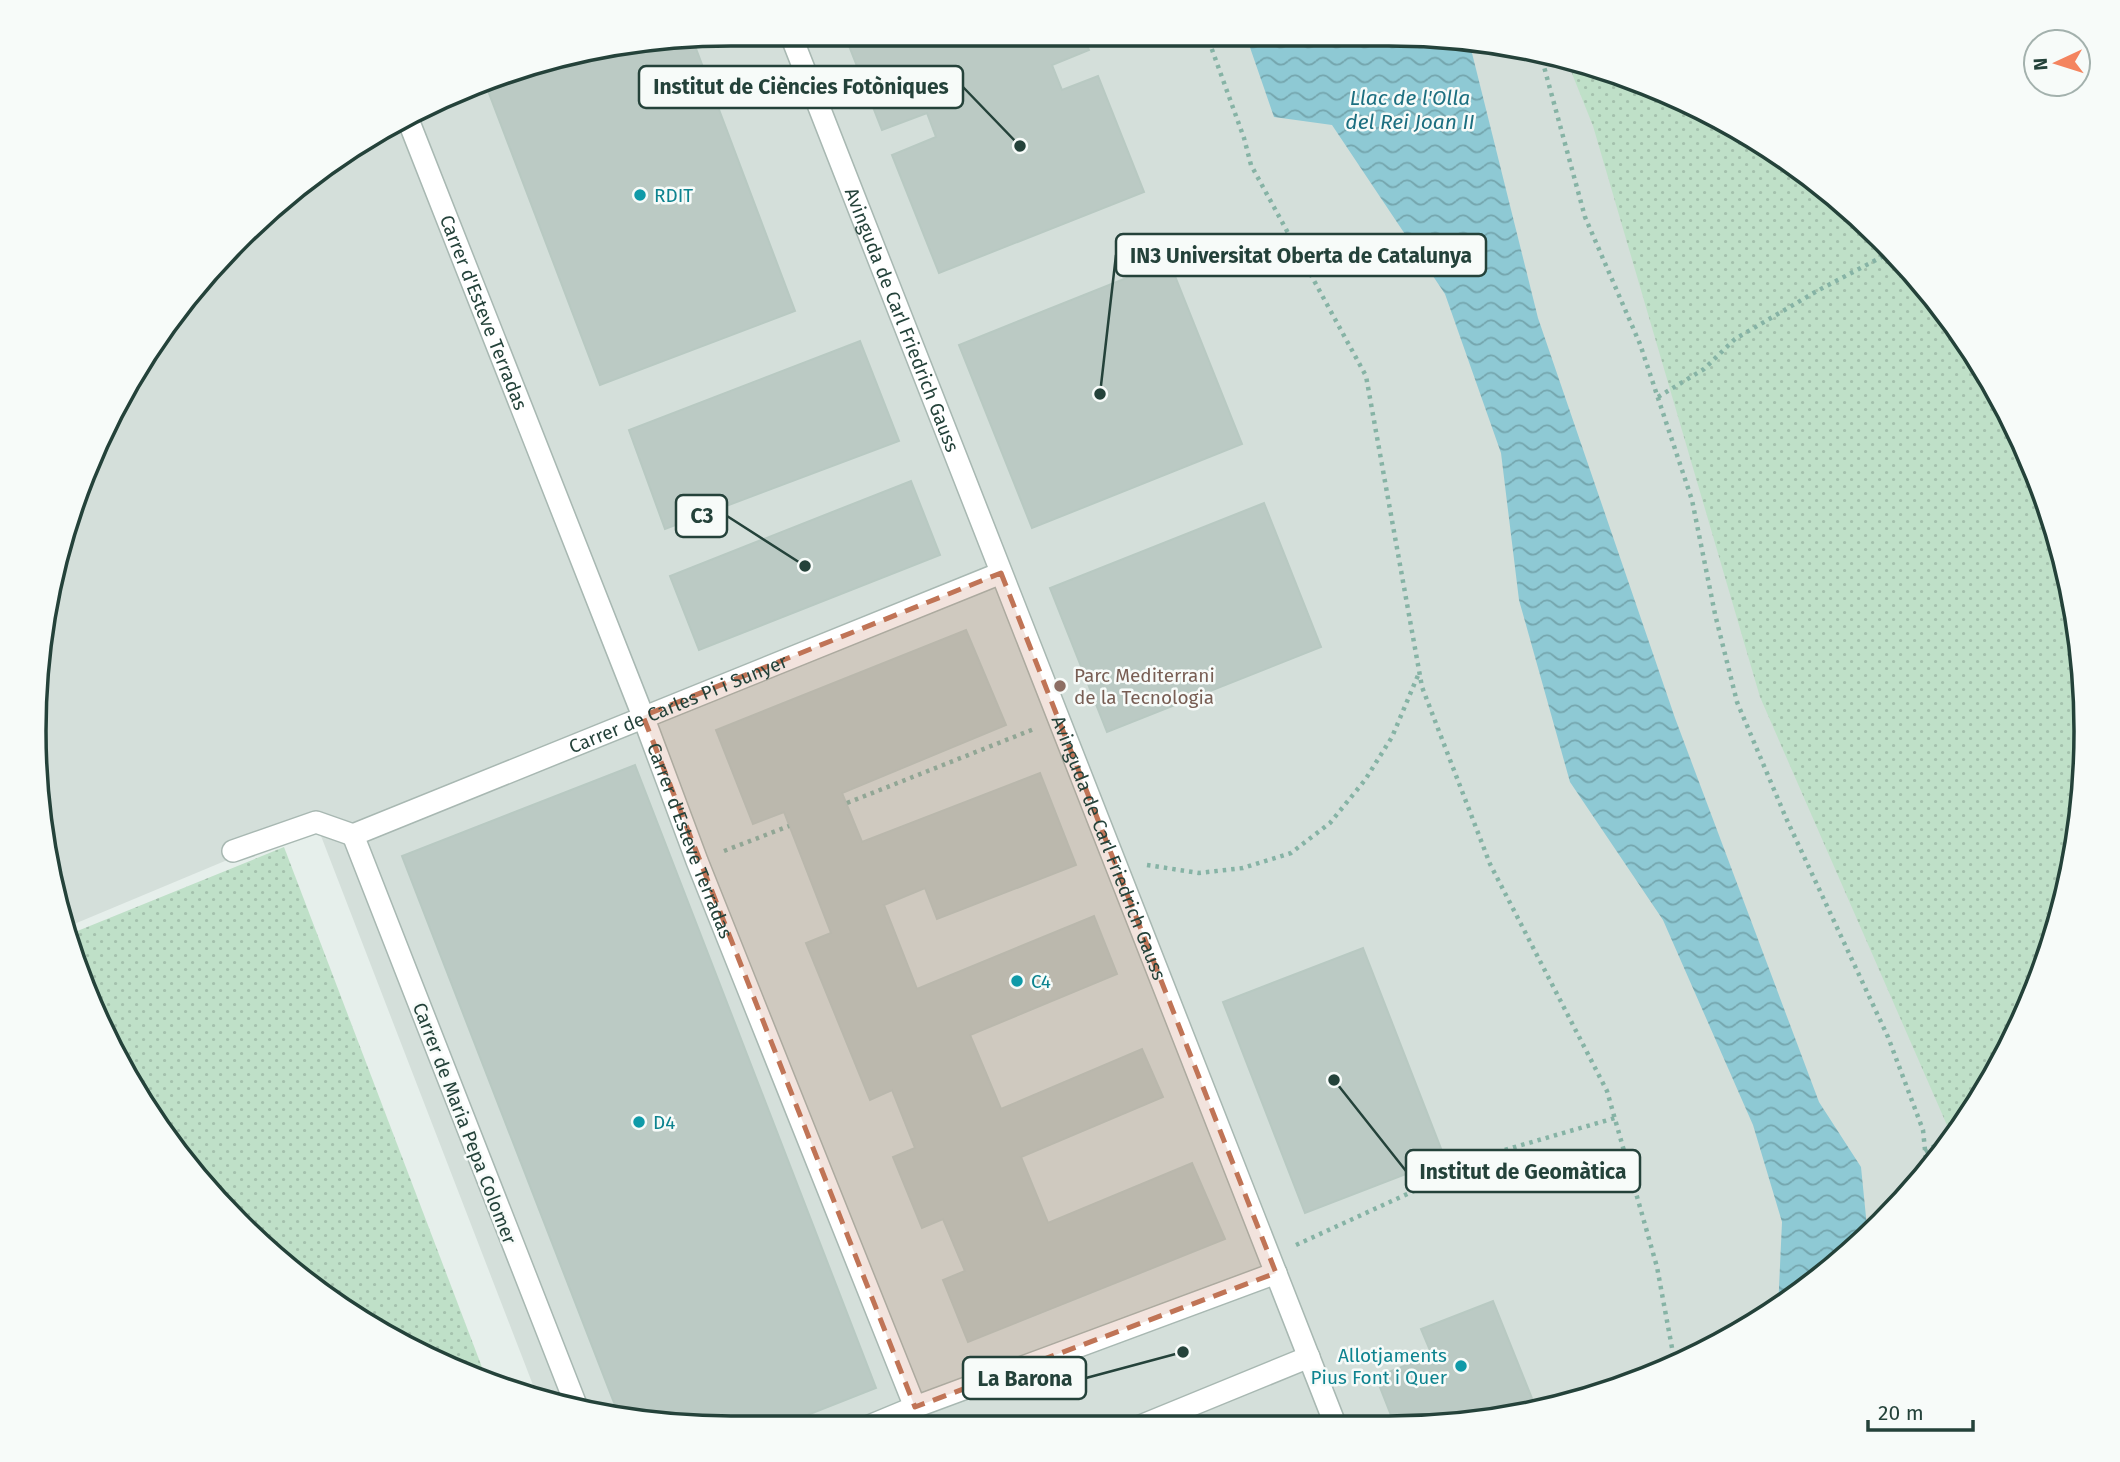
<svg xmlns="http://www.w3.org/2000/svg" width="2120" height="1462" font-family="'Fira Sans',sans-serif">
<style>
.built{fill:#d4dfda}
.grass{fill:url(#grass-dots)}
.water{fill:url(#water-waves)}
.building{fill:#bbcac4;stroke:#b8c9c2;stroke-width:2}
.lines{fill:none;stroke-linecap:round;stroke-linejoin:round}
.pedestrian-casing{stroke:#a8b8b2;stroke-width:24}
.minor-casing{stroke:#a8b8b2;stroke-width:24}
.path{stroke:#86b3a5;stroke-width:4.5;stroke-dasharray:3.5 5;stroke-linecap:butt}
.pedestrian{stroke:#fff;stroke-width:21}
.minor{stroke:#fff;stroke-width:21}
.marked{fill:#c07456;fill-opacity:0.2;stroke:#c07456;stroke-width:5;stroke-dasharray:14 9;stroke-linejoin:round}
.culture-dot{fill:#0f9aa8;stroke:#f7fbf9;stroke-width:2.5}
.education-dot{fill:#8d6e63;stroke:#f7fbf9;stroke-width:2.5}
.labels{text-anchor:middle;stroke-width:5;stroke-linejoin:round;paint-order:stroke}
.culture-label{font-size:19px;fill:#0d838f;stroke:#f7fbf9;text-anchor:start}
.street-label{font-size:19px;fill:#24423a;stroke:#f7fbf9}
.education-label{font-size:19px;fill:#785e54;stroke:#f7fbf9;text-anchor:start}
.water-label{font-size:21px;font-style:italic;fill:#1c6f80;stroke:#f7fbf9}
.rim{fill:none;stroke:#24423a;stroke-width:3.5}
.leader{fill:none;stroke:#24423a;stroke-width:2.5}
.callout-dot{fill:#24423a;stroke:#f7fbf9;stroke-width:2.5}
.callout{fill:#f7fbf9;stroke:#24423a;stroke-width:2.5}
.callout-label{font-size:21px;text-anchor:middle;font-weight:bold;fill:#24423a}
</style>
<defs>
<pattern id="grass-dots" width="8" height="8" patternUnits="userSpaceOnUse" patternTransform="scale(1.75)"><rect width="8" height="8" fill="#bfe0c8"/><path d="M2 2h.1M6 6h.1" fill="none" stroke="#a4c1ad" stroke-width="1.8" stroke-linecap="round"/></pattern>
<pattern id="water-waves" width="16" height="10" patternUnits="userSpaceOnUse" patternTransform="scale(1.75)"><rect width="16" height="10" fill="#8ec9d4"/><path d="M0 5q4-4 8 0t8 0" fill="none" stroke="#74a5ad"/></pattern>
</defs>
<rect width="100%" height="100%" fill="#e6efeb"/>
<path class="built" d="M 731,33 L 1389,33 L 1525,47 L 1698,105 L 1813,177 L 1883,238 L 1969,344 L 2034,464 L 2073,595 L 2087,731 L 2073,868 L 2033,998 L 1969,1119 L 1882,1225 L 1777,1311 L 1698,1357 L 1525,1415 L 1389,1429 L 731,1429 L 594,1415 L 538,1398 L 316,823 L 67,927 L 47,867 L 35,776 L 39,640 L 87,464 L 151,344 L 206,271 L 344,151 L 464,87 L 550,57 Z"/>
<g class="grass">
<path d="M 1567,61 L 1698,105 L 1813,177 L 1883,238 L 1969,344 L 2034,464 L 2073,595 L 2087,731 L 2073,868 L 2033,998 L 1969,1119 L 1953,1139 L 1760,697 L 1593,126 Z"/>
<path d="M 284,847 L 488,1383 L 464,1375 L 343,1311 L 237,1224 L 151,1119 L 105,1040 L 70,934 Z"/>
</g>
<path class="water" d="M 1245,33 L 1389,33 L 1469,41 L 1538,318 L 1675,718 L 1819,1102 L 1861,1167 L 1868,1237 L 1778,1310 L 1782,1222 L 1753,1125 L 1663,920 L 1570,782 L 1519,600 L 1501,453 L 1445,294 L 1332,125 L 1274,117 Z"/>
<g class="building">
<path d="M 844,33 L 1082,33 L 1089,50 L 1052,65 L 1062,90 L 1098,76 L 1144,192 L 939,273 L 892,155 L 936,137 L 927,113 L 882,130 Z"/>
<path d="M 692,38 L 795,311 L 600,385 L 484,80 L 550,57 Z"/>
<path d="M 1169,261 L 1242,444 L 1032,528 L 959,345 Z"/>
<path d="M 860,341 L 899,441 L 665,529 L 629,430 Z"/>
<path d="M 911,481 L 940,555 L 699,650 L 670,576 Z"/>
<path d="M 1264,503 L 1321,647 L 1107,732 L 1050,588 Z"/>
<path d="M 966,630 L 1006,725 L 842,793 L 862,842 L 1040,773 L 1076,865 L 937,919 L 925,888 L 884,905 L 917,989 L 1094,916 L 1117,974 L 970,1035 L 1001,1109 L 1142,1049 L 1163,1097 L 1021,1157 L 1048,1223 L 1192,1163 L 1225,1239 L 968,1342 L 943,1280 L 965,1271 L 943,1219 L 922,1228 L 893,1157 L 915,1148 L 892,1090 L 870,1100 L 806,943 L 831,933 L 784,812 L 753,824 L 716,730 Z"/>
<path d="M 635,765 L 876,1388 L 772,1429 L 731,1429 L 620,1418 L 402,856 Z"/>
<path d="M 1363,948 L 1445,1159 L 1305,1213 L 1223,1002 Z"/>
<path d="M 1493,1301 L 1537,1411 L 1525,1415 L 1396,1428 L 1376,1377 L 1432,1355 L 1421,1329 Z"/>
</g>
<g class="lines">
<defs>
<g id="pedestrian">
<path id="s1" d="M 407,117 L 643,716 L 697,861 L 915,1407"/>
<path d="M 233,851 L 316,822 L 353,835"/>
</g>
<g id="minor">
<path id="s2" d="M 790,33 L 1337,1429"/>
<path id="s3" d="M 578,1410 L 353,835 L 1001,573"/>
<path d="M 862,1429 L 915,1407 L 1276,1273"/>
<path d="M 1133,1429 L 1309,1357"/>
</g>
</defs>
<use href="#pedestrian" class="pedestrian-casing"/>
<use href="#minor" class="minor-casing"/>
<g class="path">
<path d="M 1206,33 L 1244,138 L 1251,165 L 1366,376 L 1422,687 L 1490,864 L 1607,1091 L 1657,1267 L 1675,1364"/>
<path d="M 1540,52 L 1585,217 L 1640,344 L 1692,500 L 1715,614 L 1737,702 L 1786,818 L 1888,1037 L 1923,1130 L 1927,1170"/>
<path d="M 1658,397 L 1704,369 L 1735,339 L 1817,291 L 1893,251"/>
<path d="M 847,803 L 1034,729"/>
<path d="M 724,851 L 789,826"/>
<path d="M 1147,865 L 1199,873 L 1243,868 L 1291,853 L 1330,823 L 1365,780 L 1392,737 L 1419,673"/>
<path d="M 1925,1152 L 1961,1129"/>
<path d="M 1296,1245 L 1501,1151 L 1615,1118"/>
</g>
<use href="#pedestrian" class="pedestrian"/>
<use href="#minor" class="minor"/>
</g>
<path class="marked" d="M 1001,573 L 1276,1273 L 915,1407 L 643,716 Z"/>
<g class="culture-dot">
<circle cx="640" cy="195" r="7"/>
<circle cx="1017" cy="981" r="7"/>
<circle cx="639" cy="1122" r="7"/>
<circle cx="1461" cy="1366" r="7"/>
</g>
<circle class="education-dot" cx="1060" cy="686" r="7"/>
<g class="labels">
<g class="culture-label">
<text x="654" y="202">RDIT</text>
<text x="1031" y="988">C4</text>
<text x="653" y="1129">D4</text>
<text x="1447" y="1362" text-anchor="end">Allotjaments<tspan x="1447" dy="22">Pius Font i Quer</tspan></text>
</g>
<g class="street-label">
<text dy="7" stroke="none"><textPath href="#s1" startOffset="210">Carrer d'Esteve Terradas</textPath></text>
<text dy="7" stroke="none"><textPath href="#s2" startOffset="308">Avinguda de Carl Friedrich Gauss</textPath></text>
<text dy="7" stroke="none"><textPath href="#s3" startOffset="968">Carrer de Carles Pi i Sunyer</textPath></text>
<text dy="7" stroke="none"><textPath href="#s1" startOffset="777">Carrer d'Esteve Terradas</textPath></text>
<text dy="7" stroke="none"><textPath href="#s2" startOffset="875">Avinguda de Carl Friedrich Gauss</textPath></text>
<text transform="translate(465 1123) rotate(69)" y="7">Carrer de Maria Pepa Colomer</text>
</g>
<g class="education-label">
<text x="1074" y="682">Parc Mediterrani<tspan x="1074" dy="22">de la Tecnologia</tspan></text>
</g>
<g class="water-label">
<text x="1410" y="105">Llac de l'Olla<tspan x="1410" dy="24">del Rei Joan II</tspan></text>
</g>
</g>
<path d="M0 0H2120V1462H0ZM731 46H1389A685 685 0 0 1 2074 731V731A685 685 0 0 1 1389 1416H731A685 685 0 0 1 46 731V731A685 685 0 0 1 731 46Z" fill="#f7fbf9" fill-rule="evenodd"/>
<path class="rim" d="M731 46H1389A685 685 0 0 1 2074 731V731A685 685 0 0 1 1389 1416H731A685 685 0 0 1 46 731V731A685 685 0 0 1 731 46Z"/>
<path class="leader" d="M1020 146L963 87M1100 394L1116 255M805 566L727 516M1334 1080L1406 1171M1183 1352L1086 1378"/>
<g class="callout-dot">
<circle cx="1020" cy="146" r="7"/>
<circle cx="1100" cy="394" r="7"/>
<circle cx="805" cy="566" r="7"/>
<circle cx="1334" cy="1080" r="7"/>
<circle cx="1183" cy="1352" r="7"/>
</g>
<g class="callout">
<rect x="639" y="66" width="324" height="42" rx="7"/>
<rect x="1116" y="234" width="370" height="42" rx="7"/>
<rect x="676" y="495" width="51" height="42" rx="7"/>
<rect x="1406" y="1150" width="234" height="42" rx="7"/>
<rect x="963" y="1357" width="123" height="42" rx="7"/>
</g>
<g class="callout-label">
<text x="801" y="94">Institut de Ciències Fotòniques</text>
<text x="1301" y="263">IN3 Universitat Oberta de Catalunya</text>
<text x="702" y="523">C3</text>
<text x="1523" y="1179">Institut de Geomàtica</text>
<text x="1025" y="1386">La Barona</text>
</g>
<g transform="translate(2057 63) rotate(266)"><circle r="33" fill="#f7fbf9" stroke="#a3b1ad" stroke-width="2"/>
<path d="M0-5L12 26L0 18L-12 26Z" fill="#f4845f"/>
<text y="-10" font-size="19" font-weight="bold" text-anchor="middle" fill="#24423a">N</text>
</g>
<path d="M1868 1420v10h105v-10" fill="none" stroke="#24423a" stroke-width="3.5"/>
<text x="1878" y="1420" font-size="21" fill="#24423a" stroke="#f7fbf9" stroke-width="5" paint-order="stroke">20 m</text>
</svg>
